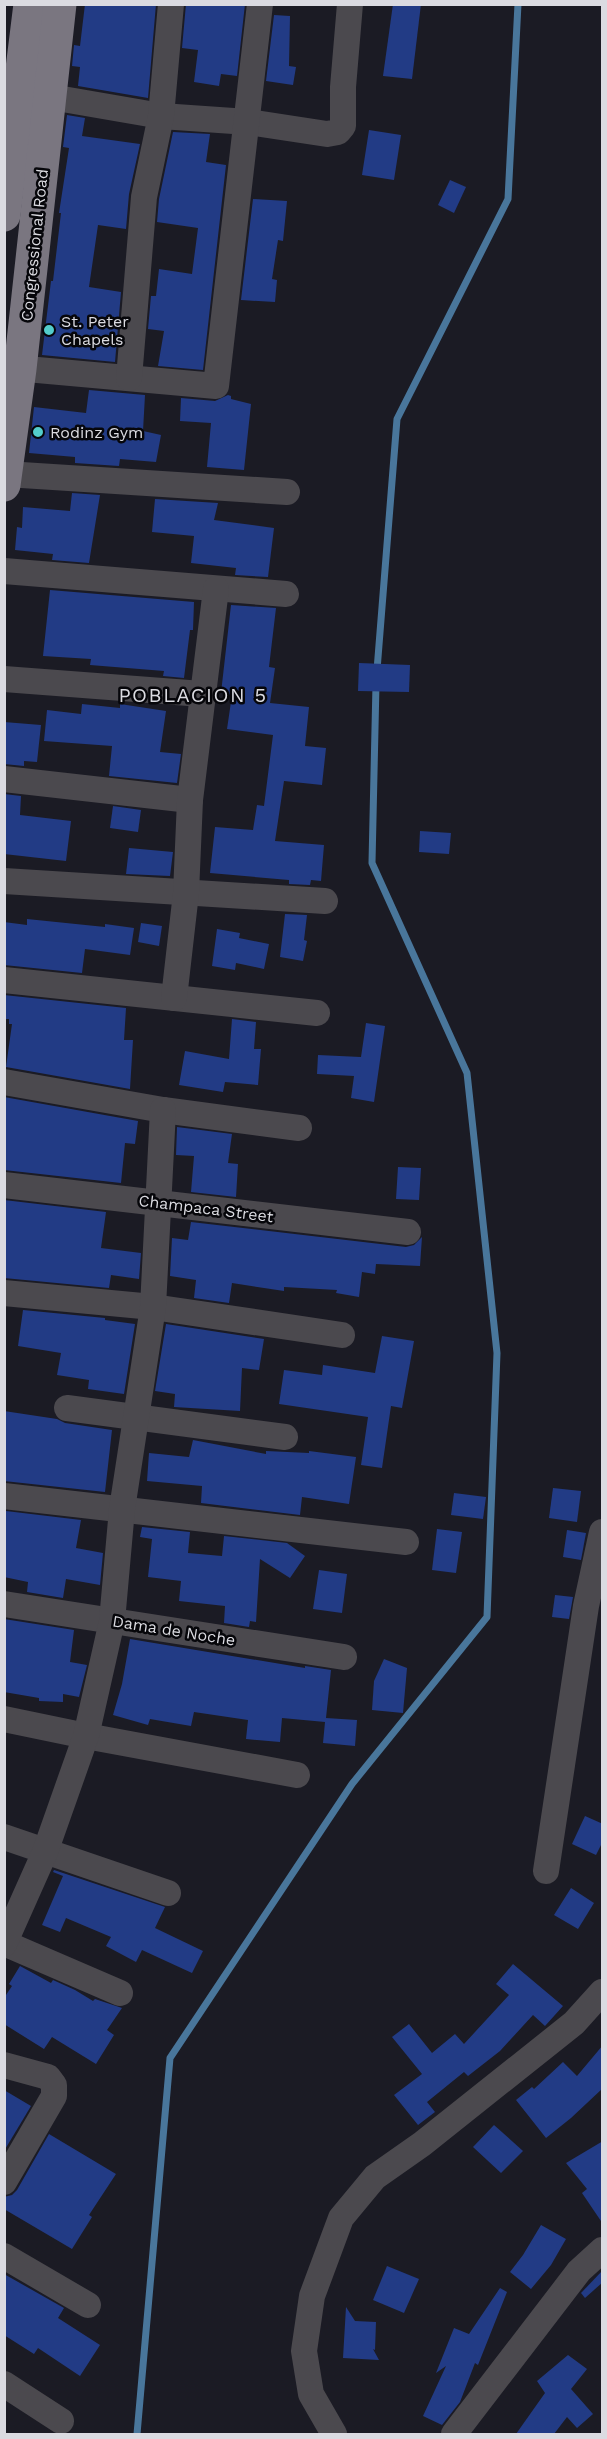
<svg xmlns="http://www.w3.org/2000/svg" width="607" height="2439" font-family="'Work Sans',sans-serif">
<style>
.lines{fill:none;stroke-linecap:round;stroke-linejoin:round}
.stream{stroke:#49769b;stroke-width:7}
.building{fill:#223b85}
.minor{stroke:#4b494e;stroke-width:26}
.major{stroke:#7a7680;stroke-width:33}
.poi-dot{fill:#53cdcb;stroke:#06060a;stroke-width:2}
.labels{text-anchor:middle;stroke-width:5;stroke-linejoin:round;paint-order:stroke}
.street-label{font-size:16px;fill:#dbdbe1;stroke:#06060a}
.poi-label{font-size:16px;fill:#dbdbe1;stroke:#06060a;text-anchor:start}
.quarter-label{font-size:20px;letter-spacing:1.5px;fill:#dbdbe1;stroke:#06060a}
</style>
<rect width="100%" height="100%" fill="#1b1b24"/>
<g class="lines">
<g class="stream">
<path d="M 377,670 L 397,419 L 508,199 L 518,4"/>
<path d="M 137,2434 L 170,2058 L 352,1784 L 487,1617 L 497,1353 L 467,1073 L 372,863 L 376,684"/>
</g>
</g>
<g class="building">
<path d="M 85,4 L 156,4 L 148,98 L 78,86 L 80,67 L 72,66 L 74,45 L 80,46 Z"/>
<path d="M 186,4 L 245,4 L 237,76 L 221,74 L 219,86 L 194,82 L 198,50 L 182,48 Z"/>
<path d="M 393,4 L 421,4 L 412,79 L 383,76 Z"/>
<path d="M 274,15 L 290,16 L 289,66 L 296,67 L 293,85 L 266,81 Z"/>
<path d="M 67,115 L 85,118 L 82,136 L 140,144 L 129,194 L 126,229 L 98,225 L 89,287 L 121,292 L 115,362 L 42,355 L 51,281 L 53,281 L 61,213 L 59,213 L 69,148 L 63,147 Z"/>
<path d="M 369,130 L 401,135 L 394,180 L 362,175 Z"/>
<path d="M 173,132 L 210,134 L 206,162 L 226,165 L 203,370 L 158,366 L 164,331 L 148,329 L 151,296 L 156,296 L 159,269 L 192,274 L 198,228 L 157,222 L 159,199 Z"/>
<path d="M 450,180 L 466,187 L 454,213 L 438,205 Z"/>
<path d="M 253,199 L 287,201 L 283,241 L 278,240 L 272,279 L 277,280 L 275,302 L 241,300 Z"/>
<path d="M 89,390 L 145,395 L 143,431 L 161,435 L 156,462 L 120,459 L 119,466 L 75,463 L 75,457 L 29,453 L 34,407 L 86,413 Z"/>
<path d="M 228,395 L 231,396 L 231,399 L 251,404 L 244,470 L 207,467 L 211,423 L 180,421 L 181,398 L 215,401 Z"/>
<path d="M 72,493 L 100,495 L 89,563 L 52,560 L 53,554 L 15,550 L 17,527 L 22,528 L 23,507 L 70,511 Z"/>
<path d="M 155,499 L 218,503 L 214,520 L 274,528 L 268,577 L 235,575 L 236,568 L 191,563 L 194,536 L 152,532 Z"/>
<path d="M 50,590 L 194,602 L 193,630 L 190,630 L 184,678 L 163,676 L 164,671 L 90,665 L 91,659 L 43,656 Z"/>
<path d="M 231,605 L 276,608 L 269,667 L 275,668 L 270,703 L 309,707 L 305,746 L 326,748 L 322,785 L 284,781 L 275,841 L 324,845 L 321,881 L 311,880 L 310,885 L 289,884 L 289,880 L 210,873 L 215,827 L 253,830 L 257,805 L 264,806 L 273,735 L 227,729 L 232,695 L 221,693 Z"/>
<path d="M 359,663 L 410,665 L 409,692 L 358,691 Z"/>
<path d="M 82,704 L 120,708 L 120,704 L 166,711 L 160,752 L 181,754 L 177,783 L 109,776 L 112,746 L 44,741 L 47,710 L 81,714 Z"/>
<path d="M 4,722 L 41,725 L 37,762 L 24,761 L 24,766 L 4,764 Z"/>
<path d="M 4,794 L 21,796 L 20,815 L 71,821 L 66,861 L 4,854 Z"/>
<path d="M 113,806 L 141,810 L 138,832 L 110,828 Z"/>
<path d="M 420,831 L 451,833 L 449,854 L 419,852 Z"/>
<path d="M 129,848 L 173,852 L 170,876 L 126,874 Z"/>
<path d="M 285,914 L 307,915 L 304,940 L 307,941 L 303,961 L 280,957 Z"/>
<path d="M 27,919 L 105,927 L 105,924 L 134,928 L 130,955 L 85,949 L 82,973 L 4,965 L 4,922 L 27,925 Z"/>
<path d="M 141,923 L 162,926 L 159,946 L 138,942 Z"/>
<path d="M 217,929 L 240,933 L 239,938 L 269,944 L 264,969 L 236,963 L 235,970 L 212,966 Z"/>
<path d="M 4,995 L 126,1008 L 124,1040 L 133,1040 L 130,1089 L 6,1067 L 12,1024 L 9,1024 L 9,1019 L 4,1019 Z"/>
<path d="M 232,1019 L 256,1022 L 254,1049 L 261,1049 L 258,1085 L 225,1082 L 223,1092 L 179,1085 L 185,1051 L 229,1059 Z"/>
<path d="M 366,1023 L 385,1026 L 374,1102 L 351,1098 L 354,1076 L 317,1074 L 318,1055 L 361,1057 Z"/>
<path d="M 4,1097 L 138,1121 L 135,1144 L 125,1143 L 121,1183 L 4,1170 Z"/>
<path d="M 177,1127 L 232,1134 L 228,1163 L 238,1164 L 236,1197 L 191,1192 L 194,1156 L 176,1155 Z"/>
<path d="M 398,1167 L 421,1168 L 419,1200 L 396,1199 Z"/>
<path d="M 4,1200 L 106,1212 L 101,1248 L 141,1253 L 139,1279 L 111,1275 L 109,1288 L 4,1278 Z"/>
<path d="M 191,1222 L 406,1247 L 414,1245 L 422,1237 L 420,1266 L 376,1264 L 375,1274 L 362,1272 L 359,1297 L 336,1293 L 337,1290 L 284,1287 L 284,1291 L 232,1283 L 229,1303 L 194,1298 L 196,1280 L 170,1276 L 172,1238 L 188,1240 Z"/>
<path d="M 23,1310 L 105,1318 L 105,1320 L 135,1324 L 124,1394 L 88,1389 L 89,1380 L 57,1375 L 61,1353 L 18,1346 Z"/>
<path d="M 166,1324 L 264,1339 L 259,1370 L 242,1368 L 240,1411 L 174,1407 L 175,1394 L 155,1391 Z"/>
<path d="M 382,1336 L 414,1341 L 402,1408 L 391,1406 L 382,1468 L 361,1465 L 368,1417 L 279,1404 L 284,1370 L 322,1375 L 323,1365 L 375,1373 Z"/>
<path d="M 4,1411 L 57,1419 L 65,1423 L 112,1430 L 105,1492 L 4,1481 Z"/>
<path d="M 193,1440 L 266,1454 L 266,1451 L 309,1453 L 309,1451 L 356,1457 L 349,1504 L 302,1497 L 300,1515 L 201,1503 L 202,1486 L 147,1481 L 149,1453 L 189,1457 Z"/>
<path d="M 553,1488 L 581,1491 L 577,1522 L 549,1518 Z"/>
<path d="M 454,1493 L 486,1497 L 483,1519 L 451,1515 Z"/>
<path d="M 6,1511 L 81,1520 L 76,1548 L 103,1553 L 100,1585 L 66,1579 L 63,1598 L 27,1592 L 28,1582 L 4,1577 Z"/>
<path d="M 142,1527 L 190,1532 L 188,1553 L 222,1556 L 224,1536 L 287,1543 L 305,1556 L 290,1578 L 260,1559 L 256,1622 L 250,1621 L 249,1627 L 224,1623 L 225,1606 L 179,1601 L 181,1581 L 148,1577 L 152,1539 L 140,1537 Z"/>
<path d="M 437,1529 L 462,1532 L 456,1573 L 432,1570 Z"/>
<path d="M 567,1530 L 586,1533 L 581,1560 L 563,1557 Z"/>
<path d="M 319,1570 L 347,1574 L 342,1613 L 313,1609 Z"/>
<path d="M 555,1595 L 573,1597 L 569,1619 L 552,1617 Z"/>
<path d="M 4,1619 L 74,1630 L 70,1662 L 87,1665 L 79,1697 L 63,1694 L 63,1702 L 39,1701 L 39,1698 L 4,1692 Z"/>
<path d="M 130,1639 L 305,1668 L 305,1666 L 331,1670 L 326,1718 L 357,1720 L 355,1746 L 323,1743 L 325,1722 L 282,1718 L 280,1742 L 246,1739 L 248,1720 L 194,1712 L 191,1726 L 150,1719 L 148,1725 L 113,1715 L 122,1684 Z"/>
<path d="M 384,1659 L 407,1668 L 403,1713 L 372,1710 L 374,1681 Z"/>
<path d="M 585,1816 L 603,1824 L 603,1841 L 596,1855 L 572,1844 Z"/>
<path d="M 54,1870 L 165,1907 L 155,1928 L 203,1951 L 192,1973 L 142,1950 L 136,1962 L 106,1946 L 111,1937 L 66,1918 L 60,1932 L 42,1925 L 63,1876 L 53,1872 Z"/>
<path d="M 571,1888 L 594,1903 L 578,1929 L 554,1915 Z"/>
<path d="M 513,1964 L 563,2006 L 545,2026 L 533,2015 L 500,2051 L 468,2076 L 464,2072 L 427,2102 L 435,2112 L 418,2125 L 394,2095 L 422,2074 L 392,2037 L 409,2024 L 432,2053 L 455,2034 L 464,2044 L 509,1995 L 496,1984 Z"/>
<path d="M 20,1966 L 51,1983 L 53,1980 L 75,1990 L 93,2001 L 95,1999 L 122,2008 L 107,2030 L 114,2035 L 96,2064 L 52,2037 L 44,2049 L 4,2024 L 4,1998 L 12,1986 L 9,1984 Z"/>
<path d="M 603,2045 L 603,2088 L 571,2118 L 546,2138 L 516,2100 L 532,2087 L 534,2089 L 563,2062 L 577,2076 Z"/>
<path d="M 4,2090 L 31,2106 L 4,2151 Z"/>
<path d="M 494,2125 L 523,2151 L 501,2173 L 473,2147 Z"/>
<path d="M 49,2134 L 116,2174 L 89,2215 L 92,2217 L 72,2249 L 4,2209 L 4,2197 L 12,2195 L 17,2190 Z"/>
<path d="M 603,2141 L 603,2224 L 582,2193 L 587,2189 L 566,2163 Z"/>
<path d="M 541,2225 L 566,2239 L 551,2265 L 531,2289 L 510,2272 L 523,2255 Z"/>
<path d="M 387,2266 L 419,2279 L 404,2313 L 373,2300 Z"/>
<path d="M 603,2270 L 603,2282 L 585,2298 L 581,2293 Z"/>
<path d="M 4,2274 L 64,2308 L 58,2318 L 100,2345 L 80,2376 L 38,2348 L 34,2354 L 4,2335 Z"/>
<path d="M 500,2288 L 507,2292 L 478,2365 L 475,2363 L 460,2402 L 442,2425 L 423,2416 L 446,2366 L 436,2373 L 454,2328 L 469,2334 Z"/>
<path d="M 346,2307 L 355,2321 L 376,2322 L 375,2350 L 373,2349 L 379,2360 L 343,2358 Z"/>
<path d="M 568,2355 L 587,2369 L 571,2389 L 593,2414 L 577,2428 L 567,2417 L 554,2434 L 516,2434 L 545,2393 L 537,2381 Z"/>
</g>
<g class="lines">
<g class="minor">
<path d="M 51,97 L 161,116 L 248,122 L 327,134 L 338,132 L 343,126 L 343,87 L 350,4"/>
<path d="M 4,367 L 216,386 L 260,4"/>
<path d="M 129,378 L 144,197 L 161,116 L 171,4"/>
<path d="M 6,474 L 287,492"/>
<path d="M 4,571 L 286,594"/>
<path d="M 4,679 L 202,694"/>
<path d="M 4,779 L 190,800"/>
<path d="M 4,881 L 325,901"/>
<path d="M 4,980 L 317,1013"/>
<path d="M 174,998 L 186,893 L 190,800 L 216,589"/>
<path d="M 4,1082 L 163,1110 L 299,1128"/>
<path d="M 4,1185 L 408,1232"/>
<path d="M 4,1293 L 153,1307 L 342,1335"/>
<path d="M 67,1408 L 285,1437"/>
<path d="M 4,1496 L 406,1542"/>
<path d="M 4,1604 L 344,1657"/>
<path d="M 4,1719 L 86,1736 L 297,1775"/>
<path d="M 4,1837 L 168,1893"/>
<path d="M 546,1871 L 586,1606 L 602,1532"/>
<path d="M 4,1943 L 120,1993"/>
<path d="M 4,1944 L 45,1852 L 86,1736 L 112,1621 L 122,1509 L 153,1307 L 163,1110"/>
<path d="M 4,2065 L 48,2077 L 54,2085 L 54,2096 L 4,2182"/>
<path d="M 4,2256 L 88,2305"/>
<path d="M 4,2384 L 61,2421"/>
<path d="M 334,2434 L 311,2394 L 304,2351 L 312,2296 L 341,2218 L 375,2177 L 422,2144 L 574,2023 L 602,1992"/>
<path d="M 454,2434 L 579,2271 L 602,2250"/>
</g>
<g class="major">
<path d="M 4,215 L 30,4"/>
<path d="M 4,485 L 20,369 L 60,4"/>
</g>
</g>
<g class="poi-dot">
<circle cx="49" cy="330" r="6"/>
<circle cx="38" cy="432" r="6"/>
</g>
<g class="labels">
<g class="street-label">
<text transform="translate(34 245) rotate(-84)" y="6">Congressional Road</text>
<text transform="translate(206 1208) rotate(7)" y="6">Champaca Street</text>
<text transform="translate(174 1630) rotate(9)" y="6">Dama de Noche</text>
</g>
<g class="poi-label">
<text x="61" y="327">St. Peter<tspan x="61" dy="18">Chapels</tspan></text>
<text x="50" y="438">Rodinz Gym</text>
</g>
<g class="quarter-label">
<text x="193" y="702">POBLACION 5</text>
</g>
</g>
<rect width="607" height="2439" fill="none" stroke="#dbdbe1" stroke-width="12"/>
</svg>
